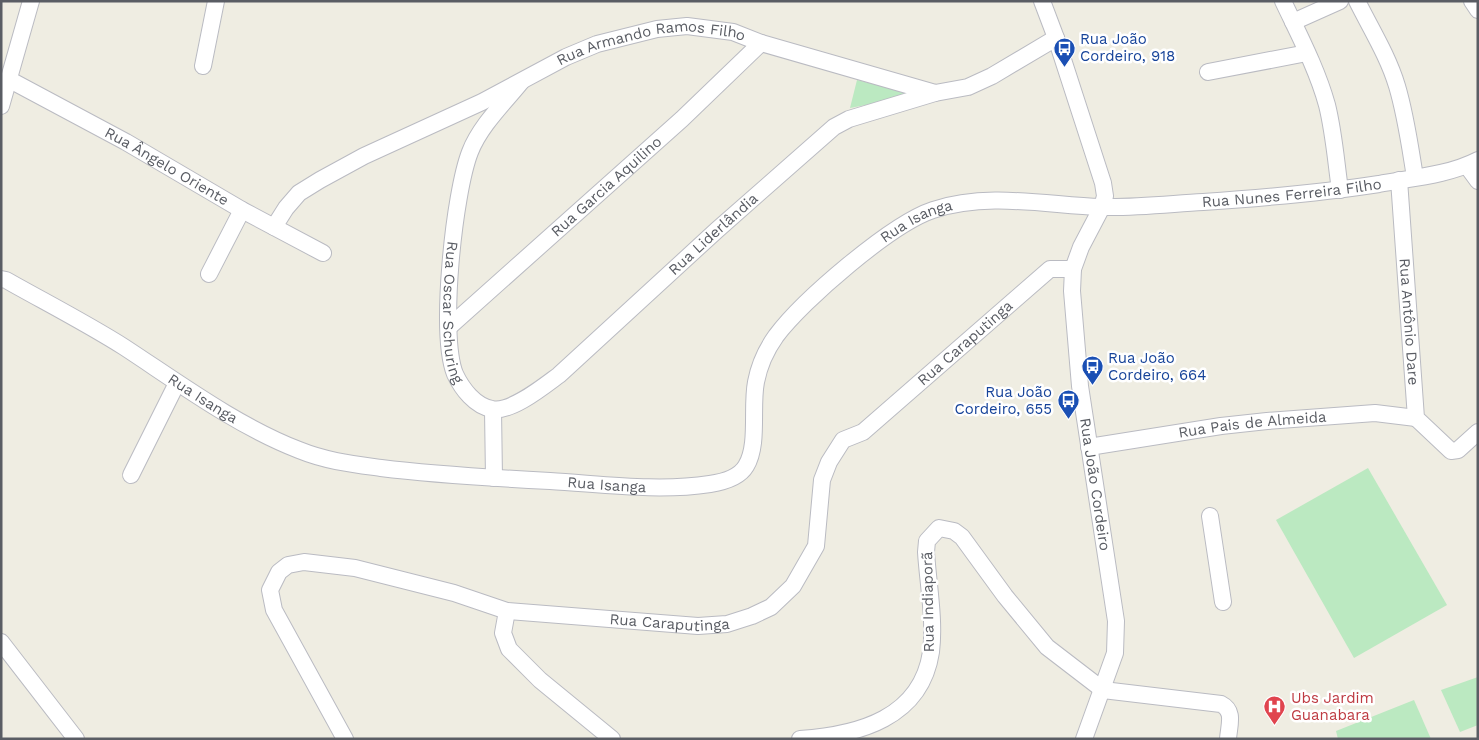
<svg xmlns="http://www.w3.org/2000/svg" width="1479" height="740" font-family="'Work Sans',sans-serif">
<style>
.green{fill:#bbe9c1}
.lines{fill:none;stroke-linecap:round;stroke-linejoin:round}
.minor-casing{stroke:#babbc2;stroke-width:18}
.minor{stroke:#fff;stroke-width:16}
.labels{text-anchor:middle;stroke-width:5;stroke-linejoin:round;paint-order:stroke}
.transit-label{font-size:15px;fill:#164399;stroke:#fff;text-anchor:start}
.street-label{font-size:15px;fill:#5a5d64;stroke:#fff}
.health-label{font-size:15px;fill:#be3a42;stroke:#fff;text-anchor:start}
</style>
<rect width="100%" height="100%" fill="#efede2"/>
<g class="green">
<path d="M 857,80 L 907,92 L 892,100 L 850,108 Z"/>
<path d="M 1368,468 L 1447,605 L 1354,658 L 1276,520 Z"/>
<path d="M 1478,677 L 1478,725 L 1460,732 L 1441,690 Z"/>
<path d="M 1414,700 L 1431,739 L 1338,739 L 1336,731 Z"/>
</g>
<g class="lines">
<defs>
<g id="minor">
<path id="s1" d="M 1042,1 L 1056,38 L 1103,183 L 1105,196 L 1102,207 L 1081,247 L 1073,269 L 1072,291 L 1080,386 L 1116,621 L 1115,653 L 1084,739"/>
<path d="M 1283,1 C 1299,35 1317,69 1327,105 C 1334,133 1336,162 1340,190"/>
<path d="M 1357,1 C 1371,29 1388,56 1397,86 C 1406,116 1410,147 1415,177"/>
<path d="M 1472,1 L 1478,10"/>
<path d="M 1293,22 L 1340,1"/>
<path d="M 203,66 L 216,1"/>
<path d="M 1208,72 L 1307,53"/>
<path id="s2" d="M 10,80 L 126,142 L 242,210 L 323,253"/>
<path id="s3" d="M 521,82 C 504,103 480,126 470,152 C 454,193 439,334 455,374 C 462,389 475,406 492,409 C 511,413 544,386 559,375 L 717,230 L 834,127 L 849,119 L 935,93"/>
<path d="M 1,106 L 31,1"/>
<path d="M 1467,166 L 1478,181"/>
<path id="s4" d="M 1399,180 L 1416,418 L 1451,451 L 1458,450 L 1478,432"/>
<path id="s5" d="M 274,227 L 286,208 L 299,193 L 320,180 L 364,156 L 482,102 L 566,57 L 597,44 L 657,29 L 687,26 L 733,32 L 761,43 L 935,93 L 968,87 L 992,76 L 1056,38"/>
<path d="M 209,274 L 242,210"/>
<path id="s6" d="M 1,279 L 6,280 C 45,302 86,323 124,347 C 179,383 237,426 299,450 C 326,461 352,464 381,468 C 437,475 493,478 550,481 C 602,484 658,492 710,484 C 723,482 739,478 746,466 C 759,445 751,407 756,382 C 759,366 766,350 776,336 C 803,300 891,224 933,210 C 988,192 1046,205 1101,207 C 1135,208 1169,204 1203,202 C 1262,198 1321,193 1379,184 C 1411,178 1449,175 1478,160"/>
<path id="s7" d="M 449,327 L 682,119 L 761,43"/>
<path d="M 493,410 L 494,478"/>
<path id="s8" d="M 1089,447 L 1221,426 L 1267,421 L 1375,413 L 1416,418"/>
<path d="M 131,475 L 177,383"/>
<path d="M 1210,516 L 1223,602"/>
<path d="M 507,611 L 503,633 L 509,649 L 540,680 L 612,739"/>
<path d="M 1,642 L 76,739"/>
<path id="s9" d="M 345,739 L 274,610 L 270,590 L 279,572 L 288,565 L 304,562 L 355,568 L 454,593 L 507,611 L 698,626 L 727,624 L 752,616 L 771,607 L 793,586 L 816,546 L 822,480 L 829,462 L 843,440 L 863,432 L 1050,269 L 1073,269"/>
<path d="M 800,739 C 859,735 921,718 931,652 C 935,620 928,584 926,552 L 927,541 L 939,528 L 954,531 L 962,537 L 1005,596 L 1047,647 L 1103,690 L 1221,704 C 1235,711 1229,725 1228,739"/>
</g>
</defs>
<use href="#minor" class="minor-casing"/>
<use href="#minor" class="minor"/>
</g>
<defs>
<symbol id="bus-pin" viewBox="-11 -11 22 30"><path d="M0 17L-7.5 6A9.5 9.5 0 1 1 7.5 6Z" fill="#1a4fb4" stroke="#fff"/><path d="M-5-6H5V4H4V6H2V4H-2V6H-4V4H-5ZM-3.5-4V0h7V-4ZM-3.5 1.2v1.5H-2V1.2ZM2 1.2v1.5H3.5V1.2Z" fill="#fff"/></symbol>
<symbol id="hospital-pin" viewBox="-11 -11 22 30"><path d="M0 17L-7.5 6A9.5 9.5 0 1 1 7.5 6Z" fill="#e0444e" stroke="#fff"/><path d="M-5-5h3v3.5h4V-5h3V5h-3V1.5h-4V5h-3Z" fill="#fff"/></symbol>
</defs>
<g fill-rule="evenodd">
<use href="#bus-pin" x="1052" y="36" width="25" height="34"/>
<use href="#bus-pin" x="1080" y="354" width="25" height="34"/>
<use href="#bus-pin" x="1056" y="388" width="25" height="34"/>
<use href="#hospital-pin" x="1262" y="694" width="25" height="34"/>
</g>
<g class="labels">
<g class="transit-label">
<text x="1080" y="44">Rua João<tspan x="1080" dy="17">Cordeiro, 918</tspan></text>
<text x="1108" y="363">Rua João<tspan x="1108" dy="17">Cordeiro, 664</tspan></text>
<text x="1052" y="397" text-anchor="end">Rua João<tspan x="1052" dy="17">Cordeiro, 655</tspan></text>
</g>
<g class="street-label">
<text dy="5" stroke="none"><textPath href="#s5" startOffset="430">Rua Armando Ramos Filho</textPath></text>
<text dy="5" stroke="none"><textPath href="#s2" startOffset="179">Rua Ângelo Oriente</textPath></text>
<text dy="5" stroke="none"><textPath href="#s7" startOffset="211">Rua Garcia Aquilino</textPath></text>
<text dy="5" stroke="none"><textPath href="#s6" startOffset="1499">Rua Nunes Ferreira Filho</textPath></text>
<text dy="5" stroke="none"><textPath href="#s6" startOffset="1119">Rua Isanga</textPath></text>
<text dy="5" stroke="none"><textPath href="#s3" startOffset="650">Rua Liderlândia</textPath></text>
<text dy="5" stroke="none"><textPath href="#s3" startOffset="250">Rua Oscar Schuring</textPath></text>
<text dy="5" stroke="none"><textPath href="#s4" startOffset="142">Rua Antônio Dare</textPath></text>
<text dy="5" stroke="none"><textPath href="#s9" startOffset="1038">Rua Caraputinga</textPath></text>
<text dy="5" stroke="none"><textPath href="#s6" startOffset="235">Rua Isanga</textPath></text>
<text dy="5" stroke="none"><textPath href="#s8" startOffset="165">Rua Pais de Almeida</textPath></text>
<text dy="5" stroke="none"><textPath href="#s6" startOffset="655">Rua Isanga</textPath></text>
<text dy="5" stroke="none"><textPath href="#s1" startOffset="502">Rua João Cordeiro</textPath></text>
<text transform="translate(928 602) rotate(-91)" y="5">Rua Indiaporã</text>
<text dy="5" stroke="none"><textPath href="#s9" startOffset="588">Rua Caraputinga</textPath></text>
</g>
<g class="health-label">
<text x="1291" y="703">Ubs Jardim<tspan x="1291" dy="17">Guanabara</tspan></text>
</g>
</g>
<rect width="1479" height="740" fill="none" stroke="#5a5d64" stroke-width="5"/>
</svg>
